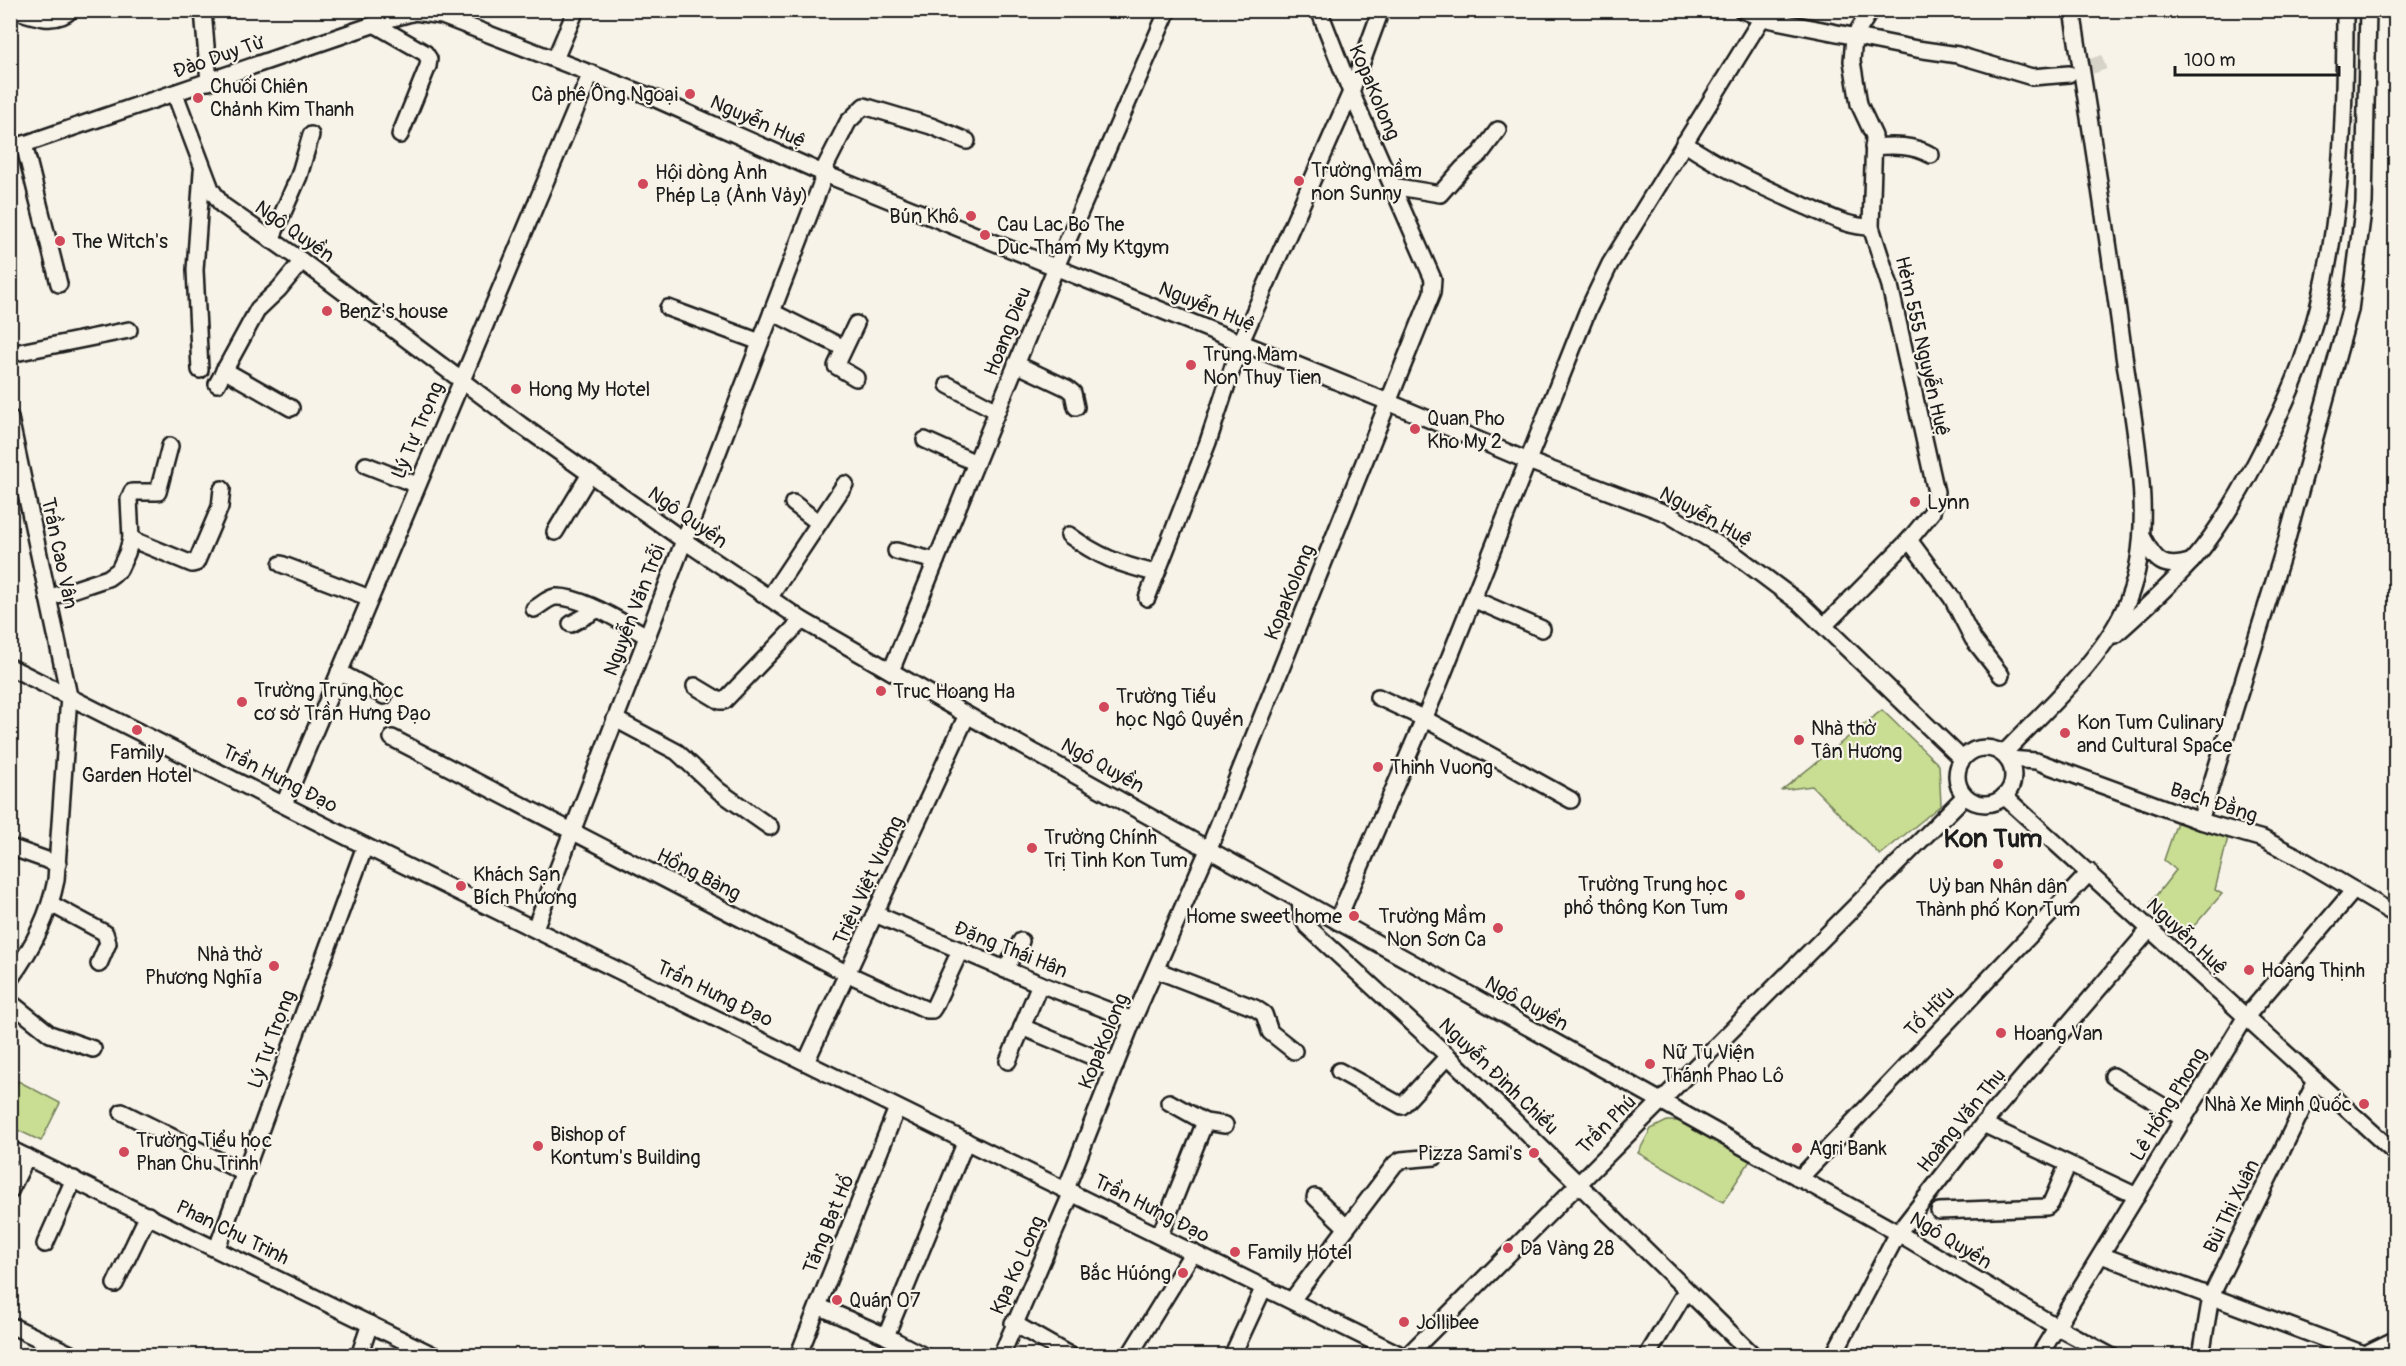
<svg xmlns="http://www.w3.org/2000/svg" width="2406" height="1366" font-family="Pangolin,sans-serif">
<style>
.green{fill:#c9de93;stroke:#727d58;stroke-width:1.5}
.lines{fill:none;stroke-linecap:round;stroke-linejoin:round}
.minor-tunnel{stroke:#d6d3c9;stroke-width:15;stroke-dasharray:15 8;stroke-linecap:butt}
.minor-casing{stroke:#1c1c1c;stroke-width:20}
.minor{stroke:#f7f3e8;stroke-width:15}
.poi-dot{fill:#d1495b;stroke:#f7f3e8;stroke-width:2}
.labels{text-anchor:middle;stroke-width:4.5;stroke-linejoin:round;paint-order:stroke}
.street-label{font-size:20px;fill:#1c1c1c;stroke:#f7f3e8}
.poi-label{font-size:20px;fill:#1c1c1c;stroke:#f7f3e8;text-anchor:start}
.district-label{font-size:26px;font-weight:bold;fill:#1c1c1c;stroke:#f7f3e8}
</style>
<rect width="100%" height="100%" fill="#f7f3e8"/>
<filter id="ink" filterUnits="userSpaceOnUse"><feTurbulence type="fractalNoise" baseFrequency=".0167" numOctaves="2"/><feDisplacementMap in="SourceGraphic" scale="12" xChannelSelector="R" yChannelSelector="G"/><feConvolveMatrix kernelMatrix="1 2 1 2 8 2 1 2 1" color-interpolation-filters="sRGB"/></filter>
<g filter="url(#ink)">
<g class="green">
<path d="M 1882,710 L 1939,765 L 1941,805 L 1880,855 L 1812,786 L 1782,790 Z"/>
<path d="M 2178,819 L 2229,833 L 2215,890 L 2222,894 L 2187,934 L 2151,902 L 2176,870 L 2164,860 Z"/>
<path d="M 18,1081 L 60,1103 L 41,1141 L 11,1127 L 11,1095 Z"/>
<path d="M 1667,1121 L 1680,1121 L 1750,1161 L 1723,1202 L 1638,1153 L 1651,1129 Z"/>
</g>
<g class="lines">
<path class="minor-tunnel" d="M 2069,74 L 2104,62"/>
<defs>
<g id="minor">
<path d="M 15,10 C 32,16 56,25 71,10"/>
<path d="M 203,10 L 209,82"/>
<path d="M 1742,10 L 1762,18 L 1917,49 L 1958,55 L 2032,77 L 2069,74"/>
<path d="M 376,25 L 425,53 L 429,59 L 428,66 L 400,135"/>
<path d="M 555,59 L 576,10"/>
<path d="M 175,94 L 211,189 L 222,205 L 302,261 L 521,425 L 683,540 L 802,620 L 967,715 L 1898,1233 L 2057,1327 L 2111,1356"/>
<path d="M 1684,143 C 1722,169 1763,187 1805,206 C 1827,215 1847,227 1871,227"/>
<path d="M 24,144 L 59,284"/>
<path d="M 1873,147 C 1894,145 1913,145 1931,155"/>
<path d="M 10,149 L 393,18 L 415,12 L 442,16 L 649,96 L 825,174 L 1388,402 L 1528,461 L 1668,514 L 1737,556 L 1801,604 L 1962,759"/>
<path d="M 822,173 L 848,122 L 864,106 L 931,126 L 967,141"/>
<path d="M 1392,186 L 1440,194 L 1463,168 L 1480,154 L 1498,130"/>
<path d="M 271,240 L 299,176 L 311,135"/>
<path d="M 668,308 L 760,342"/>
<path d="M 772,312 L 844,348"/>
<path d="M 856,324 L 836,366 L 856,378"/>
<path d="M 10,354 L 129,330"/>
<path d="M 1016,364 L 1067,388 L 1073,393 L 1076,407"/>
<path d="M 200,370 L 195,270 L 202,172"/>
<path d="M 224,370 L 291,408"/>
<path d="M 217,384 L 258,309 L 279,289 L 302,261"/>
<path d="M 948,385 L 997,411"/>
<path d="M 10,418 L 69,696 L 56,880 C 49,916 32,949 10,979"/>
<path d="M 925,440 L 976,463"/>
<path d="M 366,465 L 417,485"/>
<path d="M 793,503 L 819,523"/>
<path d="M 555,532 L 590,474"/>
<path d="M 1069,535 C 1099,557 1119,564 1155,573"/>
<path d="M 2142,536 C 2155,561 2163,571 2192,561"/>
<path d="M 131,539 L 192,564 L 196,563 L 220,507 L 222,489"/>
<path d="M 1909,540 L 1952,598 L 1973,639 L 2001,675"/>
<path d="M 896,551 L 936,561"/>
<path d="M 281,564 L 370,598"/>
<path d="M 48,598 L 108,578 L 119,570 L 127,553 L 131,539 L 129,499 L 132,492 L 158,492 L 170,446"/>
<path d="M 769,598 L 845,484"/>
<path d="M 1147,598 L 1208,442 L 1241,342 L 1351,92 L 1381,10"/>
<path d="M 1473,599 L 1542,629"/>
<path d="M 534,609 C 541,605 548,598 555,597 C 581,595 624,624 647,636"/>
<path d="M 571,624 L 597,610"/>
<path d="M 1824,626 L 1909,540 L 1932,512 L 1936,492 L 1890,286 L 1871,227 L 1874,136 L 1859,104 L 1852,61 L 1854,37 L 1871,10"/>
<path d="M 2115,635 C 2141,612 2167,588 2191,562 C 2217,533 2239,495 2257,460 C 2274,427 2290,395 2302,361 C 2342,250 2345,126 2345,10"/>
<path d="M 10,667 L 365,846 L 1403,1356"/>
<path d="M 891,671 L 1056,267 L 1168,10"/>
<path d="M 339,672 L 384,696"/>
<path d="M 695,686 L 720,701 L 724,701 L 802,620"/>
<path d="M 1378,697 L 1425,719 L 1571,800"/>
<path d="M 615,719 L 677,752 L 719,791 L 770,827"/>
<path d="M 392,738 L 848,974 L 927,1010 L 932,1010 L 934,1007 L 960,951"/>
<circle cx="1985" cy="776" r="28"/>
<path d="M 2003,754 C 2044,711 2107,656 2128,600 C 2158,525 2133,426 2123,348 C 2108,235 2090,123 2072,10"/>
<path d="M 2008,759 L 2036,761 L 2200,821 L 2263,839 L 2298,857 L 2396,915"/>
<path d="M 2004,796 L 2396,1154"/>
<path d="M 284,804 L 591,73"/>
<path d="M 2200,821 L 2285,546 L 2350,310 L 2364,203 L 2368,10"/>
<path d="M 10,847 L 58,864"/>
<path d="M 1300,901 L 1302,918 L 1307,926 L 1448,1056 L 1754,1356"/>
<path d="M 51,904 L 105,933 L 108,943 L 99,964"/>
<path d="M 875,914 L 1040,984 L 1133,1020"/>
<path d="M 1337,921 L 1439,684 L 1587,312 L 1610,264 L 1762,18"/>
<path d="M 535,928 L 825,174"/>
<path d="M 1005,970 L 1021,941"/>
<path d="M 1156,970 L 1255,1008 L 1264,1014 L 1270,1032 L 1294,1051"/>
<path d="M 10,1002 L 50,1034 L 93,1049"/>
<path d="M 1022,1027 L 1115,1066"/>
<path d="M 1008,1061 L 1040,984"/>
<path d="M 806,1062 L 967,715"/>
<path d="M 1339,1071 L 1402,1106 L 1448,1056"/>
<path d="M 2113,1076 L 2184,1119"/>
<path d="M 1169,1102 L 1205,1122 L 1225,1125"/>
<path d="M 122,1112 L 244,1173"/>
<path d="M 1983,1124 L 2137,1196"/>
<path d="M 10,1149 L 435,1356"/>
<path d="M 1799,1179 L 2090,872"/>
<path d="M 1066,1189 L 1133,1020 L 1209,848 L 1432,293 L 1433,279 L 1351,92 L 1319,10"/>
<path d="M 10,1191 L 27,1157"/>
<path d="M 1315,1197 L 1346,1227"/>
<path d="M 1939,1211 L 2047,1207 L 2051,1203 L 2068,1164"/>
<path d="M 1160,1235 L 1205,1122"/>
<path d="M 45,1244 L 74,1179"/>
<path d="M 217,1248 L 365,846"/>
<path d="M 2101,1255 L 2364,1354"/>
<path d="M 115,1284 L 148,1215"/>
<path d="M 1292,1300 L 1395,1164 L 1401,1160 L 1435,1157"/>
<path d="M 818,1306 L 886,1336 L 924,1356"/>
<path d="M 1013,1323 L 1071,1356"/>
<path d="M 10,1325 L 75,1356"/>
<path d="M 886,1336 L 966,1141"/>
<path d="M 359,1356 L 370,1324"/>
<path d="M 798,1356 L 897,1108"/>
<path d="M 1001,1356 L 1072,1192"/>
<path d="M 1129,1356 L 1193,1252"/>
<path d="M 1232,1356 L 1264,1287"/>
<path d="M 1407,1356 L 1965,796"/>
<path d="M 1647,1356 L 1686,1291"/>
<path d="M 1833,1356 L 1898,1233 L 1983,1124 L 2149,930"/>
<path d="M 2039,1356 L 2245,1018 L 2354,890"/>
<path d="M 2201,1356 L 2211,1296 L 2316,1081"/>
<path d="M 2361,1356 L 2396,1339"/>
</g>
</defs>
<use href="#minor" class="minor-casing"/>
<use href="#minor" class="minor"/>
</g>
</g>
<g class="poi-dot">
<circle cx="690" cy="94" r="6"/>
<circle cx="198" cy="98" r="6"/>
<circle cx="1299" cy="181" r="6"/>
<circle cx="643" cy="184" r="6"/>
<circle cx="971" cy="216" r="6"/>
<circle cx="985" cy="235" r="6"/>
<circle cx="60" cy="241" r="6"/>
<circle cx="327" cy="311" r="6"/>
<circle cx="1191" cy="365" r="6"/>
<circle cx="516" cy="389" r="6"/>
<circle cx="1415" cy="429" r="6"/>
<circle cx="1915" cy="502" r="6"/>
<circle cx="881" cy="691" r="6"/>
<circle cx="242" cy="702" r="6"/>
<circle cx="1104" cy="707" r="6"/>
<circle cx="137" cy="730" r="6"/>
<circle cx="2065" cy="733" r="6"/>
<circle cx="1799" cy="740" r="6"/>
<circle cx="1378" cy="767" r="6"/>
<circle cx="1032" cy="848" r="6"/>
<circle cx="1998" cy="864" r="6"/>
<circle cx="461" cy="886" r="6"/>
<circle cx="1740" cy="895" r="6"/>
<circle cx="1354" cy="916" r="6"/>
<circle cx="1498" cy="928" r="6"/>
<circle cx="274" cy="966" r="6"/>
<circle cx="2249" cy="970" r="6"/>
<circle cx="2001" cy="1033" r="6"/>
<circle cx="1650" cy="1064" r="6"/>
<circle cx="2364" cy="1104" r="6"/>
<circle cx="538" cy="1146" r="6"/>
<circle cx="1797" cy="1148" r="6"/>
<circle cx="124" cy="1152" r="6"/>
<circle cx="1534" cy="1153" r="6"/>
<circle cx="1508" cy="1248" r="6"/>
<circle cx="1235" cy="1252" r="6"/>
<circle cx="1183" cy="1273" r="6"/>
<circle cx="837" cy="1300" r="6"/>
<circle cx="1404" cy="1322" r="6"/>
</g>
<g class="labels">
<g class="street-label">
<text transform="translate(219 56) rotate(-19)" y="7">Đào Duy Từ</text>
<text transform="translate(1375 92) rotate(67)" y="7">KopaKolong</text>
<text transform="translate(758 121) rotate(24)" y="7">Nguyễn Huệ</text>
<text transform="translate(295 231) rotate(35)" y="7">Ngô Quyền</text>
<text transform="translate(1207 306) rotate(22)" y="7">Nguyễn Huệ</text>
<text transform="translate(1007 331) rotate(-68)" y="7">Hoang Dieu</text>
<text transform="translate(1923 346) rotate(77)" y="7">Hẻm 555 Nguyễn Huệ</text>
<text transform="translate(417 430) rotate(-67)" y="7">Lý Tự Trọng</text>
<text transform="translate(1706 516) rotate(29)" y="7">Nguyễn Huệ</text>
<text transform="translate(688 517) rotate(35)" y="7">Ngô Quyền</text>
<text transform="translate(60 553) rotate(78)" y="7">Trần Cao Vân</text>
<text transform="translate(1289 592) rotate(-68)" y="7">KopaKolong</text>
<text transform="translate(634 610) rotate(-69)" y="7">Nguyễn Văn Trỗi</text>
<text transform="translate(1103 765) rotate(29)" y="7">Ngô Quyền</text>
<text transform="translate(280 778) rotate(27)" y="7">Trần Hưng Đạo</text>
<text transform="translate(2214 802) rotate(18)" y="7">Bạch Đằng</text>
<text transform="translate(699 874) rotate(27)" y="7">Hồng Bàng</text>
<text transform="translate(868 880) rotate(-65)" y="7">Triệu Việt Vương</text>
<text transform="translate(2187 936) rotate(43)" y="7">Nguyễn Huệ</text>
<text transform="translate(1011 949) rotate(22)" y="7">Đặng Thái Hân</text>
<text transform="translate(715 993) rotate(26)" y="7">Trần Hưng Đạo</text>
<text transform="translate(1527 1003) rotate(29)" y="7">Ngô Quyền</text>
<text transform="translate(1929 1011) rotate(-46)" y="7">Tố Hữu</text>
<text transform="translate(271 1039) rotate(-70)" y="7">Lý Tự Trọng</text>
<text transform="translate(1103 1041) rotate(-68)" y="7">KopaKolong</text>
<text transform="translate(1499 1076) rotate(44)" y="7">Nguyễn Đình Chiểu</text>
<text transform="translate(2168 1104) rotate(-59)" y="7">Lê Hồng Phong</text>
<text transform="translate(1961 1120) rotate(-51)" y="7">Hoàng Văn Thụ</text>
<text transform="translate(1606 1124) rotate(-45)" y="7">Trần Phú</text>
<text transform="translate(2231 1206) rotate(-64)" y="7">Bùi Thị Xuân</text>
<text transform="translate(1152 1208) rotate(27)" y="7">Trần Hưng Đạo</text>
<text transform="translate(828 1224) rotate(-68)" y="7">Tăng Bạt Hổ</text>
<text transform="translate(233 1232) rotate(26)" y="7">Phan Chu Trinh</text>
<text transform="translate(1951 1240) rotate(31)" y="7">Ngô Quyền</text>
<text transform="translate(1017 1265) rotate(-66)" y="7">Kpa Ko Long</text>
</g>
<g class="poi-label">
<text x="210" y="93">Chuối Chiên<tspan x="210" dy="23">Chảnh Kim Thanh</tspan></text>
<text x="678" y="101" text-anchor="end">Cà phê Ông Ngoại</text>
<text x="1311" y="177">Trường mầm<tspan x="1311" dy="23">non Sunny</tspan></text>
<text x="655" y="179">Hội dòng Ảnh<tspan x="655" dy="23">Phép Lạ (Ảnh Vảy)</tspan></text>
<text x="959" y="223" text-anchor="end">Bún Khô</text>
<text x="997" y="231">Cau Lac Bo The<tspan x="997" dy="23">Duc Tham My Ktgym</tspan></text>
<text x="72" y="248">The Witch's</text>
<text x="339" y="318">Benz's house</text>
<text x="1203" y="361">Trung Mam<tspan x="1203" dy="23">Non Thuy Tien</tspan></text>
<text x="528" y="396">Hong My Hotel</text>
<text x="1427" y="425">Quan Pho<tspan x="1427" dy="23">Kho My 2</tspan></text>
<text x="1927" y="509">Lynn</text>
<text x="254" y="697">Trường Trung học<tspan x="254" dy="23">cơ sở Trần Hưng Đạo</tspan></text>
<text x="893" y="698">Truc Hoang Ha</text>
<text x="1116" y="703">Trường Tiểu<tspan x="1116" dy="23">học Ngô Quyền</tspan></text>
<text x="2077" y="729">Kon Tum Culinary<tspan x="2077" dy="23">and Cultural Space</tspan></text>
<text x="1811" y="735">Nhà thờ<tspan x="1811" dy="23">Tân Hương</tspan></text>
<text x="137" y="759" text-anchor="middle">Family<tspan x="137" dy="23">Garden Hotel</tspan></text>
<text x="1390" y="774">Thinh Vuong</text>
<text x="1044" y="844">Trường Chính<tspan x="1044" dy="23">Trị Tỉnh Kon Tum</tspan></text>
<text x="473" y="881">Khách Sạn<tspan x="473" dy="23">Bích Phương</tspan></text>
<text x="1728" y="891" text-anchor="end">Trường Trung học<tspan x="1728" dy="23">phổ thông Kon Tum</tspan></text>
<text x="1998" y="893" text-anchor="middle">Uỷ ban Nhân dân<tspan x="1998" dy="23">Thành phố Kon Tum</tspan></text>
<text x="1342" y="923" text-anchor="end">Home sweet home</text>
<text x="1486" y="923" text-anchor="end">Trường Mầm<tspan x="1486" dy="23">Non Sơn Ca</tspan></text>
<text x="262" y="961" text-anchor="end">Nhà thờ<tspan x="262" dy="23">Phương Nghĩa</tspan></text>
<text x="2261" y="977">Hoàng Thịnh</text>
<text x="2013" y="1040">Hoang Van</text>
<text x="1662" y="1059">Nữ Tu Viện<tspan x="1662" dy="23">Thánh Phao Lô</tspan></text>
<text x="2352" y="1111" text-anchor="end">Nhà Xe Minh Quốc</text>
<text x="550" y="1141">Bishop of<tspan x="550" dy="23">Kontum's Building</tspan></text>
<text x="136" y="1147">Trường Tiểu học<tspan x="136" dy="23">Phan Chu Trinh</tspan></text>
<text x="1809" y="1155">Agri Bank</text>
<text x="1522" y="1160" text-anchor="end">Pizza Sami's</text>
<text x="1520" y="1255">Da Vàng 28</text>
<text x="1247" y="1259">Family Hotel</text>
<text x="1171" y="1280" text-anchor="end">Bắc Húóng</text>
<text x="849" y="1307">Quán 07</text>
<text x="1416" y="1329">Jollibee</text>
</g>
<g class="district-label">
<text x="1993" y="847">Kon Tum</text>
</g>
</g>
<rect width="2406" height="1366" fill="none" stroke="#f7f3e8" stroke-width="36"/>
<rect x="18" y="18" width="2370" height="1330" fill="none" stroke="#1c1c1c" stroke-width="2" filter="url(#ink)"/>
<path d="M2175 66v9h164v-9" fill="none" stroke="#1c1c1c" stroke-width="3"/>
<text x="2184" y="66" font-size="18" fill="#1c1c1c" stroke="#f7f3e8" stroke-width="4.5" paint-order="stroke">100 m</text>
</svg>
